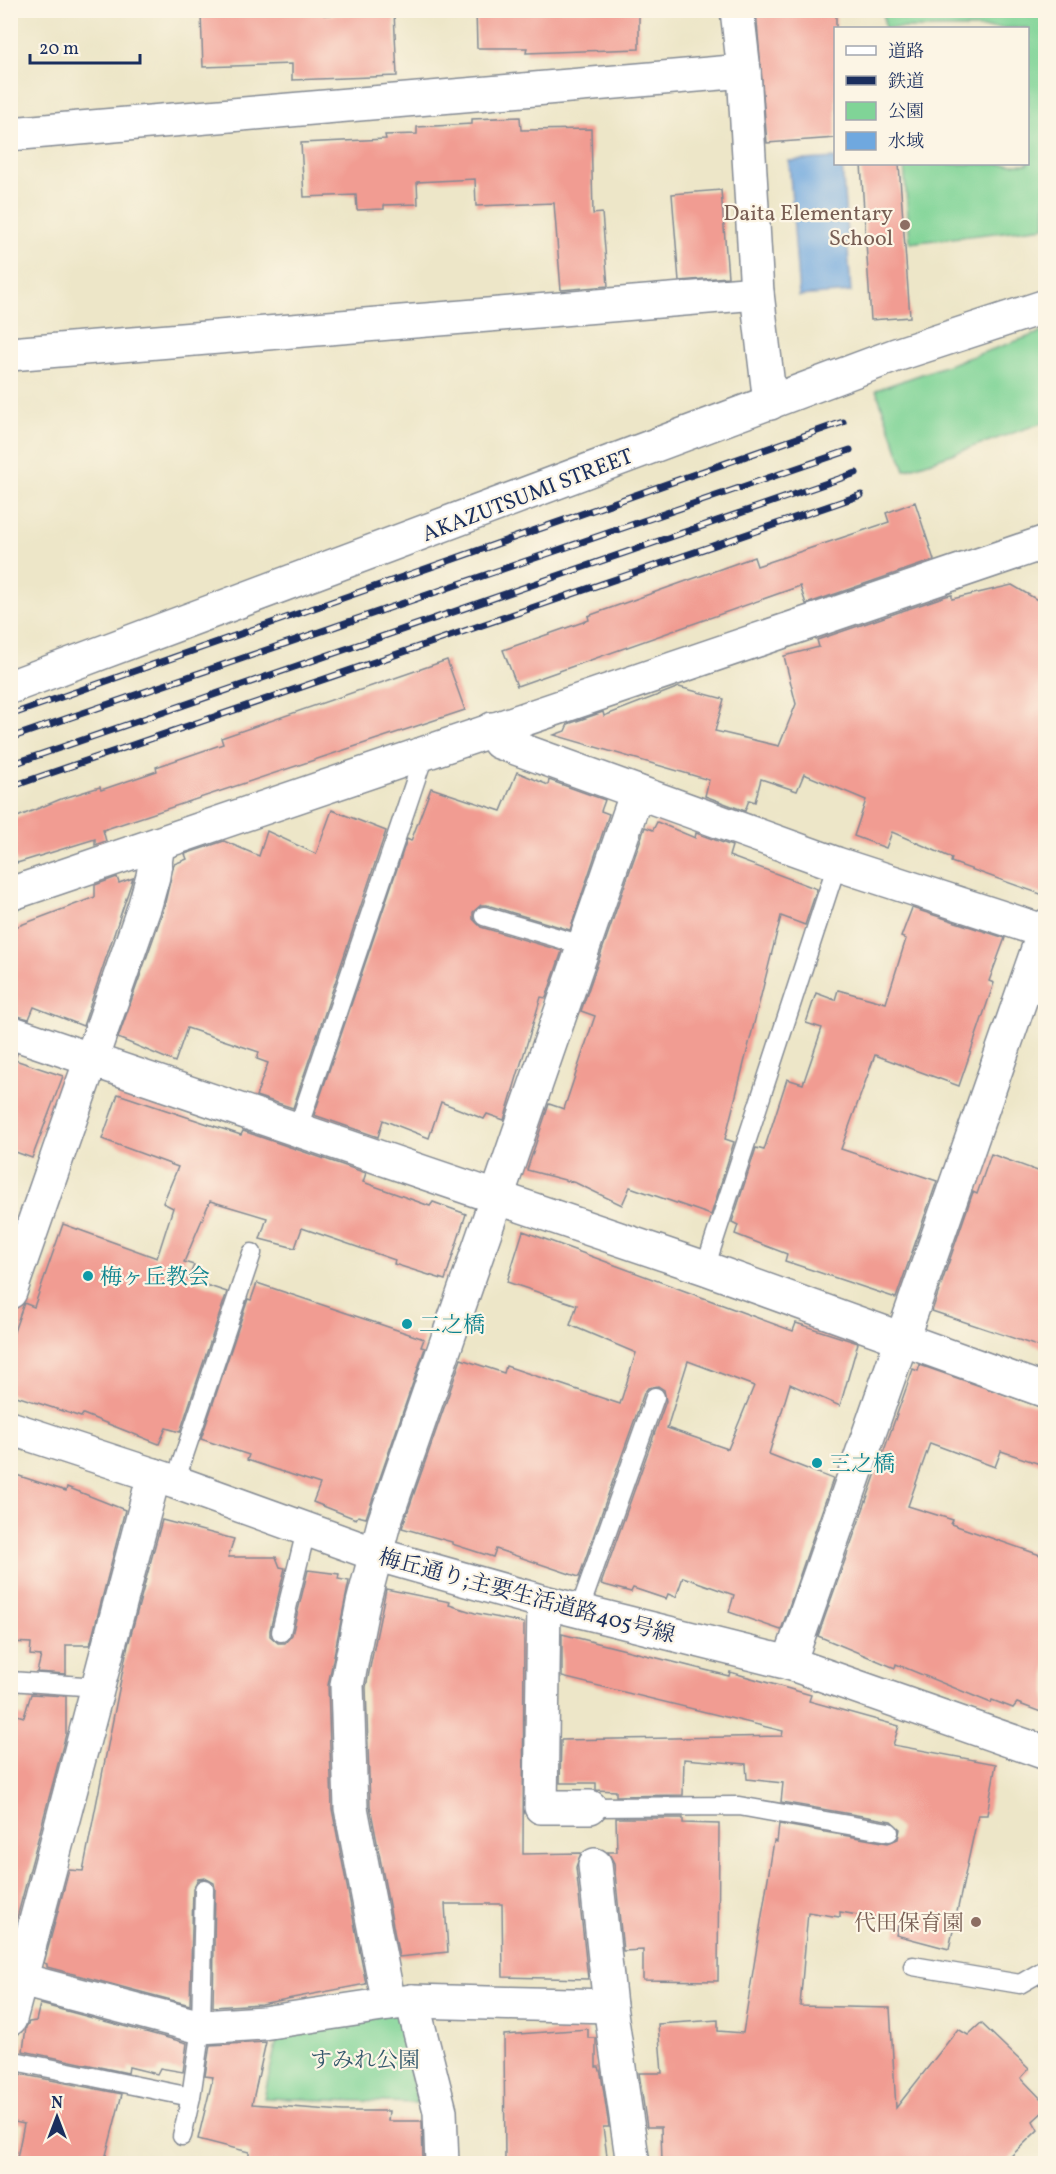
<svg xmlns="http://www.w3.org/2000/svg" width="1056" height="2174" font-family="Vollkorn,'Noto Serif JP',serif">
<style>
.green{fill:#80d497;stroke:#4e827a;stroke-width:1.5}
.water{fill:#6fa8df;stroke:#456c9e;stroke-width:1.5}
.building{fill:#f19c92;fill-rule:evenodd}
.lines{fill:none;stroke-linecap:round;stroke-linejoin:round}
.service-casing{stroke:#848a93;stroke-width:21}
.minor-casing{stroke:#848a93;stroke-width:36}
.tertiary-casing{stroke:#848a93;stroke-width:36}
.service{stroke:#fff;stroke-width:18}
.minor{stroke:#fff;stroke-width:33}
.tertiary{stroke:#fff;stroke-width:33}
.rail-casing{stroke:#1b2f5e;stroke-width:7}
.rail{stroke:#fcf5e5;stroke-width:4.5;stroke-dasharray:14;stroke-linecap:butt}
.education-dot{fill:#8d6e63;stroke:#fcf5e5;stroke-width:2}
.culture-dot{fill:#0f9aa8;stroke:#fcf5e5;stroke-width:2}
.labels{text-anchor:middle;stroke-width:4.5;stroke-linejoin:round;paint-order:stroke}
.education-label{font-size:22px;fill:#785e54;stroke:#fcf5e5;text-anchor:end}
.street-label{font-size:22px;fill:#1b2f5e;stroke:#fcf5e5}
.culture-label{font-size:22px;fill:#0d838f;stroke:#fcf5e5;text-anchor:start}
.park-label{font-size:22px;fill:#34586c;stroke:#fcf5e5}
</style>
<rect width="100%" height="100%" fill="#fcf5e5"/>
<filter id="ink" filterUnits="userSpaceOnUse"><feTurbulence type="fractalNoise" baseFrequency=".0167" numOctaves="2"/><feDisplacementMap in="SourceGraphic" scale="12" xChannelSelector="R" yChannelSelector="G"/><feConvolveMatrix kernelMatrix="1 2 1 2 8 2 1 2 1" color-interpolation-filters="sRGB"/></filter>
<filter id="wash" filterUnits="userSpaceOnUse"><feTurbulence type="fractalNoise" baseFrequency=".008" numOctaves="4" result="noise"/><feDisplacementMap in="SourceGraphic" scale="24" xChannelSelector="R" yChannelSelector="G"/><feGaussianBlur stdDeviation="1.35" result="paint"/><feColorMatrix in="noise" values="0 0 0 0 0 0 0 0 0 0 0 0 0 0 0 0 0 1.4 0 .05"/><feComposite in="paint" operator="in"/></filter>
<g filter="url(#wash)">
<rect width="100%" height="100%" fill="#ede6c8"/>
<g class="green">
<path d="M 883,11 L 1045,11 L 1045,227 L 910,243 L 904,164 L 1028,164 L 1028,28 L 885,28 Z"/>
<path d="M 1045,331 L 1045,422 L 905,470 L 876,390 Z"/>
<path d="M 398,2010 L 417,2103 L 264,2098 L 279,2030 Z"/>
</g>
<path class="water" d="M 835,158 L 836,164 L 842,164 L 851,292 L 799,296 L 789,161 Z"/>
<g id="blocks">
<g class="building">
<path d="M 272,10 L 324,10 L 324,15 L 394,12 L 397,76 L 292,80 L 292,64 L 203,67 L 201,14 Z"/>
<path d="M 476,10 L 639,10 L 639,49 L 526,53 L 527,48 L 477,48 Z"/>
<path d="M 756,10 L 836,10 L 836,138 L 767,143 Z"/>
<path d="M 520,117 L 521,130 L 591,129 L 593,214 L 602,213 L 608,286 L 561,290 L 554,203 L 476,206 L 475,179 L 417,182 L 418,204 L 384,205 L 384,209 L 357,210 L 356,195 L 304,197 L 301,143 L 386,139 L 385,135 L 417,134 L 417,127 L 472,124 L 472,119 Z"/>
<path d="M 861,164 L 899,164 L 910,317 L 871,320 Z"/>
<path d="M 721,190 L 728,277 L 679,281 L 672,194 Z"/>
<path d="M 915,502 L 934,560 L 806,604 L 800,586 L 517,686 L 503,650 L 589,620 L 588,616 L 754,557 L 757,566 L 889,522 L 886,513 Z"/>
<path d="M 1012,585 L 1046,605 L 1046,896 L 951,862 L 952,858 L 892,832 L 886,848 L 854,836 L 866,800 L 804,774 L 797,791 L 761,779 L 755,802 L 749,800 L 745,811 L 705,796 L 709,780 L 554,735 L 565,731 L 568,724 L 603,712 L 604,716 L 679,687 L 724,699 L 715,731 L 779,746 L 796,704 L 784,656 L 819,647 L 817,640 L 946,596 L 952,595 L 952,599 Z"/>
<path d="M 447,660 L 465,710 L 103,830 L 106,841 L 95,845 L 95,839 L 17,863 L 10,847 L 10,820 L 61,799 L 100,787 L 101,790 L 157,771 L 156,767 L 223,744 L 221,738 Z"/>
<path d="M 517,772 L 548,785 L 549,780 L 605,800 L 601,811 L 609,814 L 570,930 L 487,905 L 481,905 L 473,912 L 473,919 L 481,927 L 562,951 L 546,998 L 541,997 L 504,1120 L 487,1114 L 484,1119 L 441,1102 L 429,1138 L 383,1120 L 378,1137 L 314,1115 L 407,839 L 411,841 L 431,788 L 501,811 Z"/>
<path d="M 332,810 L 386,831 L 293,1108 L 256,1096 L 268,1063 L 257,1059 L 259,1052 L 187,1028 L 175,1062 L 118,1038 L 163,911 L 174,864 L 187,859 L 185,854 L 224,841 L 259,856 L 267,831 L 316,854 Z"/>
<path d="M 657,822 L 695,838 L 696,833 L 732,846 L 729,856 L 817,889 L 805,925 L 781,916 L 725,1139 L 734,1142 L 711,1215 L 630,1187 L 622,1205 L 576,1183 L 527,1170 L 549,1104 L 564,1109 L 595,1016 L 581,1011 L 645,827 L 653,830 Z"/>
<path d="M 117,877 L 119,883 L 133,878 L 83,1026 L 34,1007 L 29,1019 L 10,1014 L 10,929 L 95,897 L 95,885 Z"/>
<path d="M 912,908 L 1005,938 L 989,981 L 994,983 L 959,1086 L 875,1055 L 841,1149 L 937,1181 L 896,1298 L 785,1261 L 787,1254 L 735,1234 L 738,1225 L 732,1222 L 756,1148 L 764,1150 L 787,1079 L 803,1084 L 822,1028 L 806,1023 L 816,993 L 835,1000 L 838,990 L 886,1003 L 906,939 L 901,937 Z"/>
<path d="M 10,1052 L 17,1054 L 15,1060 L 63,1076 L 32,1158 L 10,1150 Z"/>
<path d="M 118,1094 L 241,1135 L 243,1131 L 366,1173 L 363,1182 L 430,1206 L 433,1202 L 466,1214 L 445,1280 L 394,1264 L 395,1260 L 302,1228 L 295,1248 L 260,1239 L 267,1218 L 210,1201 L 184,1262 L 194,1265 L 188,1279 L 227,1292 L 180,1432 L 166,1428 L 159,1444 L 83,1414 L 81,1417 L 10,1394 L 10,1343 L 24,1303 L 34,1307 L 63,1224 L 157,1258 L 173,1208 L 163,1203 L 178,1167 L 102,1139 Z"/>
<path d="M 991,1154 L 1046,1174 L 1046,1349 L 932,1311 L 973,1192 L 977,1194 Z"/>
<path d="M 523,1231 L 793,1331 L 796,1323 L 858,1343 L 840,1406 L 790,1384 L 769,1454 L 833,1479 L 781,1630 L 729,1612 L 734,1595 L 683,1577 L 676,1597 L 668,1594 L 666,1599 L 633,1588 L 631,1592 L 601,1584 L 666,1401 L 664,1390 L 658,1386 L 648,1388 L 644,1393 L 579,1577 L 496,1549 L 493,1557 L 452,1544 L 452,1542 L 402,1528 L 461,1359 L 504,1373 L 506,1366 L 620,1404 L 636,1353 L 570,1325 L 577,1305 L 507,1282 ZM 688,1361 L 754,1386 L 728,1449 L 667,1428 Z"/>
<path d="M 257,1283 L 424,1339 L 421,1347 L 425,1348 L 366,1518 L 358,1516 L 356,1519 L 313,1502 L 320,1484 L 247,1460 L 249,1455 L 201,1439 L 248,1299 L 251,1300 Z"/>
<path d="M 920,1365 L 1046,1409 L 1046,1466 L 1001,1451 L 995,1467 L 930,1443 L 908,1506 L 953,1520 L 951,1524 L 1046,1557 L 1046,1714 L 1017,1703 L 1013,1708 L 992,1700 L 991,1703 L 896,1664 L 895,1668 L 818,1636 L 913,1369 L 918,1371 Z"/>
<path d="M 10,1473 L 66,1491 L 67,1487 L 125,1510 L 90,1645 L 66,1645 L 66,1674 L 37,1672 L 41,1656 L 30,1655 L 31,1643 L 10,1642 Z"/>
<path d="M 162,1520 L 234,1539 L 228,1557 L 276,1557 L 280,1567 L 285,1568 L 270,1630 L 270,1636 L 278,1643 L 285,1643 L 292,1635 L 308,1570 L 339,1574 L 338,1579 L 349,1581 L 328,1685 L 332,1809 L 366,1984 L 261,2004 L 213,2007 L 215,1889 L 214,1883 L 205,1878 L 198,1879 L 193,1889 L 190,2005 L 47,1967 L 47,1964 L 44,1963 L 69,1870 L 83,1871 L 127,1649 Z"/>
<path d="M 386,1589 L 450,1602 L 449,1605 L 475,1613 L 524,1623 L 523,1854 L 581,1853 L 576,1867 L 588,1979 L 503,1977 L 502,1904 L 445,1904 L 448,1952 L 399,1957 L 370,1806 L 366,1687 Z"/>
<path d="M 562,1634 L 729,1676 L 730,1672 L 811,1695 L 809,1701 L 899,1726 L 893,1745 L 996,1764 L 987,1815 L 978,1815 L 949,1949 L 896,1935 L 899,1922 L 840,1912 L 840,1917 L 808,1912 L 800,2006 L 890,2008 L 896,2108 L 958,2029 L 968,2035 L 981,2023 L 1029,2069 L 1021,2078 L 1046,2104 L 1046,2109 L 1033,2121 L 1038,2130 L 1004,2163 L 662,2163 L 661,2127 L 647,2127 L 639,2073 L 662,2073 L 658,2024 L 718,2020 L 718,2031 L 743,2033 L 774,1841 L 777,1842 L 779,1824 L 888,1843 L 898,1839 L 900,1829 L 891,1821 L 781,1802 L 783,1783 L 747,1779 L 746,1764 L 684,1759 L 683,1795 L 616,1796 L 616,1791 L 596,1790 L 596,1783 L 560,1783 L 561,1740 L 782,1736 L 783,1731 L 562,1677 Z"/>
<path d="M 31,1694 L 66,1696 L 66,1734 L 10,1944 L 10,1713 L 24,1717 Z"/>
<path d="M 616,1818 L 683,1818 L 683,1823 L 719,1824 L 718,1981 L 643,1980 L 643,1950 L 623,1951 L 614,1863 L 608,1852 L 617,1852 Z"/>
<path d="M 40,2004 L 187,2043 L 183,2072 L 160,2068 L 157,2074 L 129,2067 L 128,2073 L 23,2051 L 26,2027 L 29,2022 L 36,2021 Z"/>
<path d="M 588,2029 L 588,2038 L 596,2038 L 596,2067 L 599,2067 L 601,2074 L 609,2127 L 603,2127 L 608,2163 L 505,2163 L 504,2035 Z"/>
<path d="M 266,2042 L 252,2104 L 343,2111 L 389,2111 L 388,2121 L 422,2121 L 423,2163 L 249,2163 L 249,2152 L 198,2139 L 213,2077 L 205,2076 L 210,2045 Z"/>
<path d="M 20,2074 L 122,2094 L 104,2163 L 16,2163 L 24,2124 L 10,2121 L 10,2075 L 20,2076 Z"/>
</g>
</g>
</g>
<g filter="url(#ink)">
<use href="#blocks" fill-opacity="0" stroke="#848a93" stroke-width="1.5"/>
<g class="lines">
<defs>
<g id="service">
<path d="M 484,916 L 582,945"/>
<path d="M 297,1131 L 424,755"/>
<path d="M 705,1268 L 837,864"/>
<path d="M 175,1482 L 252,1253"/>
<path d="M 579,1611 L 655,1397"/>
<path d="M 281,1632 L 306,1531"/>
<path d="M 10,1681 L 98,1687"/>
<path d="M 590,1807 L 739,1806 L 889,1832"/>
<path d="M 913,1966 L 1020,1984 L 1046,1969"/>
<path d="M 10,2060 L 191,2097 L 201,2027 L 204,1889"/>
<path d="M 182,2136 L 191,2097"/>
</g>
<g id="minor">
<path d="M 737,10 L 744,71 L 757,293 L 770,403"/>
<path d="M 10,134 L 744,71"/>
<path d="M 10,354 L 757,293"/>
<path d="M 492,729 L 499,742 L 837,864 L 1046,932"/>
<path d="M 10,894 L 1046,542"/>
<path d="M 10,1032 L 705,1268 L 1046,1391"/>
<path d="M 10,1292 L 145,905 L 153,876 L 158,844"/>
<path d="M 544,1602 L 541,1807 L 590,1807"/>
<path d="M 789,1663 L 1046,926"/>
<path d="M 595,1865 L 610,2006 L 633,2164"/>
<path d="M 10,1977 L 201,2027 L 263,2023 L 389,2004"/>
<path d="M 412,2001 L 610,2006"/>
<path d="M 10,2019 L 154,1475"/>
<path d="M 442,2164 L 440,2111 L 412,2001 L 389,2004 L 351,1808 L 347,1685 L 363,1603 L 384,1523 L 637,792"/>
</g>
<g id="tertiary">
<path d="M 10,687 L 896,355 L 1046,306"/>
<path d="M 10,1428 L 175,1482 L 375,1554 L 544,1602 L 789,1663 L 1046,1753"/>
</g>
</defs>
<use href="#service" class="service-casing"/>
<use href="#minor" class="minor-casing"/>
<use href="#tertiary" class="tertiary-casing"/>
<use href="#service" class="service"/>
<use href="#minor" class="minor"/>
<use href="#tertiary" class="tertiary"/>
<defs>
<g id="rail">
<path d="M 10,715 L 843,422"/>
<path d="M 10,738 L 850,450"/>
<path d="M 10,765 L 856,473"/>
<path d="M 10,787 L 861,495"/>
</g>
</defs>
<use href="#rail" class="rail-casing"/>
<use href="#rail" class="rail"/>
</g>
</g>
<g class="education-dot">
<circle cx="905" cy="225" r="6"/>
<circle cx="976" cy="1922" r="6"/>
</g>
<g class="culture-dot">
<circle cx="88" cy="1276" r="6"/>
<circle cx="407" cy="1324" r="6"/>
<circle cx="817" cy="1463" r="6"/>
</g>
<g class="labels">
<g class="education-label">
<text x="893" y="220">Daita Elementary<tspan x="893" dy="25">School</tspan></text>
<text x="964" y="1930">代田保育園</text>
</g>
<g class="street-label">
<text transform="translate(527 494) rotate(-21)" y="8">AKAZUTSUMI STREET</text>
<text transform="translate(527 1595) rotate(15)" y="8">梅丘通り;主要生活道路405号線</text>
</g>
<g class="culture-label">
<text x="100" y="1284">梅ヶ丘教会</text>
<text x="419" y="1332">二之橋</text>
<text x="829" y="1471">三之橋</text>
</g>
<g class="park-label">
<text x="365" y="2067">すみれ公園</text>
</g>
</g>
<rect width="1056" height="2174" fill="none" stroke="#fcf5e5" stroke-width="36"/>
<rect x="834" y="27" width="195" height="138" fill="#fcf5e5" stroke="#a2a6af" stroke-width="1.5"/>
<rect x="846" y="46" width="30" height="9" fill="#ffffff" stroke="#a2a6af" stroke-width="1.5"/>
<text x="888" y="57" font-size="18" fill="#1b2f5e">道路</text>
<rect x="846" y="76" width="30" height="9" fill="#1b2f5e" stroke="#a2a6af" stroke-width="1.5"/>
<text x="888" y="87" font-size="18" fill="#1b2f5e">鉄道</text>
<rect x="846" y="102" width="30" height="18" fill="#80d497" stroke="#a2a6af" stroke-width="1.5"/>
<text x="888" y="117" font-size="18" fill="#1b2f5e">公園</text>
<rect x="846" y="132" width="30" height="18" fill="#6fa8df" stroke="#a2a6af" stroke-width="1.5"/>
<text x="888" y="147" font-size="18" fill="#1b2f5e">水域</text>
<g transform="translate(57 2117)" stroke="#fcf5e5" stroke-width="4.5" paint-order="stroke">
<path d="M0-4.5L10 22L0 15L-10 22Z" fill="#1b2f5e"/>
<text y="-9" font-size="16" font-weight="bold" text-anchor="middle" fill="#1b2f5e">N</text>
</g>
<path d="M30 54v9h110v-9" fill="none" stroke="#1b2f5e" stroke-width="3"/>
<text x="39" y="54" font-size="18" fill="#1b2f5e" stroke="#fcf5e5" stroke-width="4.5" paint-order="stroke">20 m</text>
</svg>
